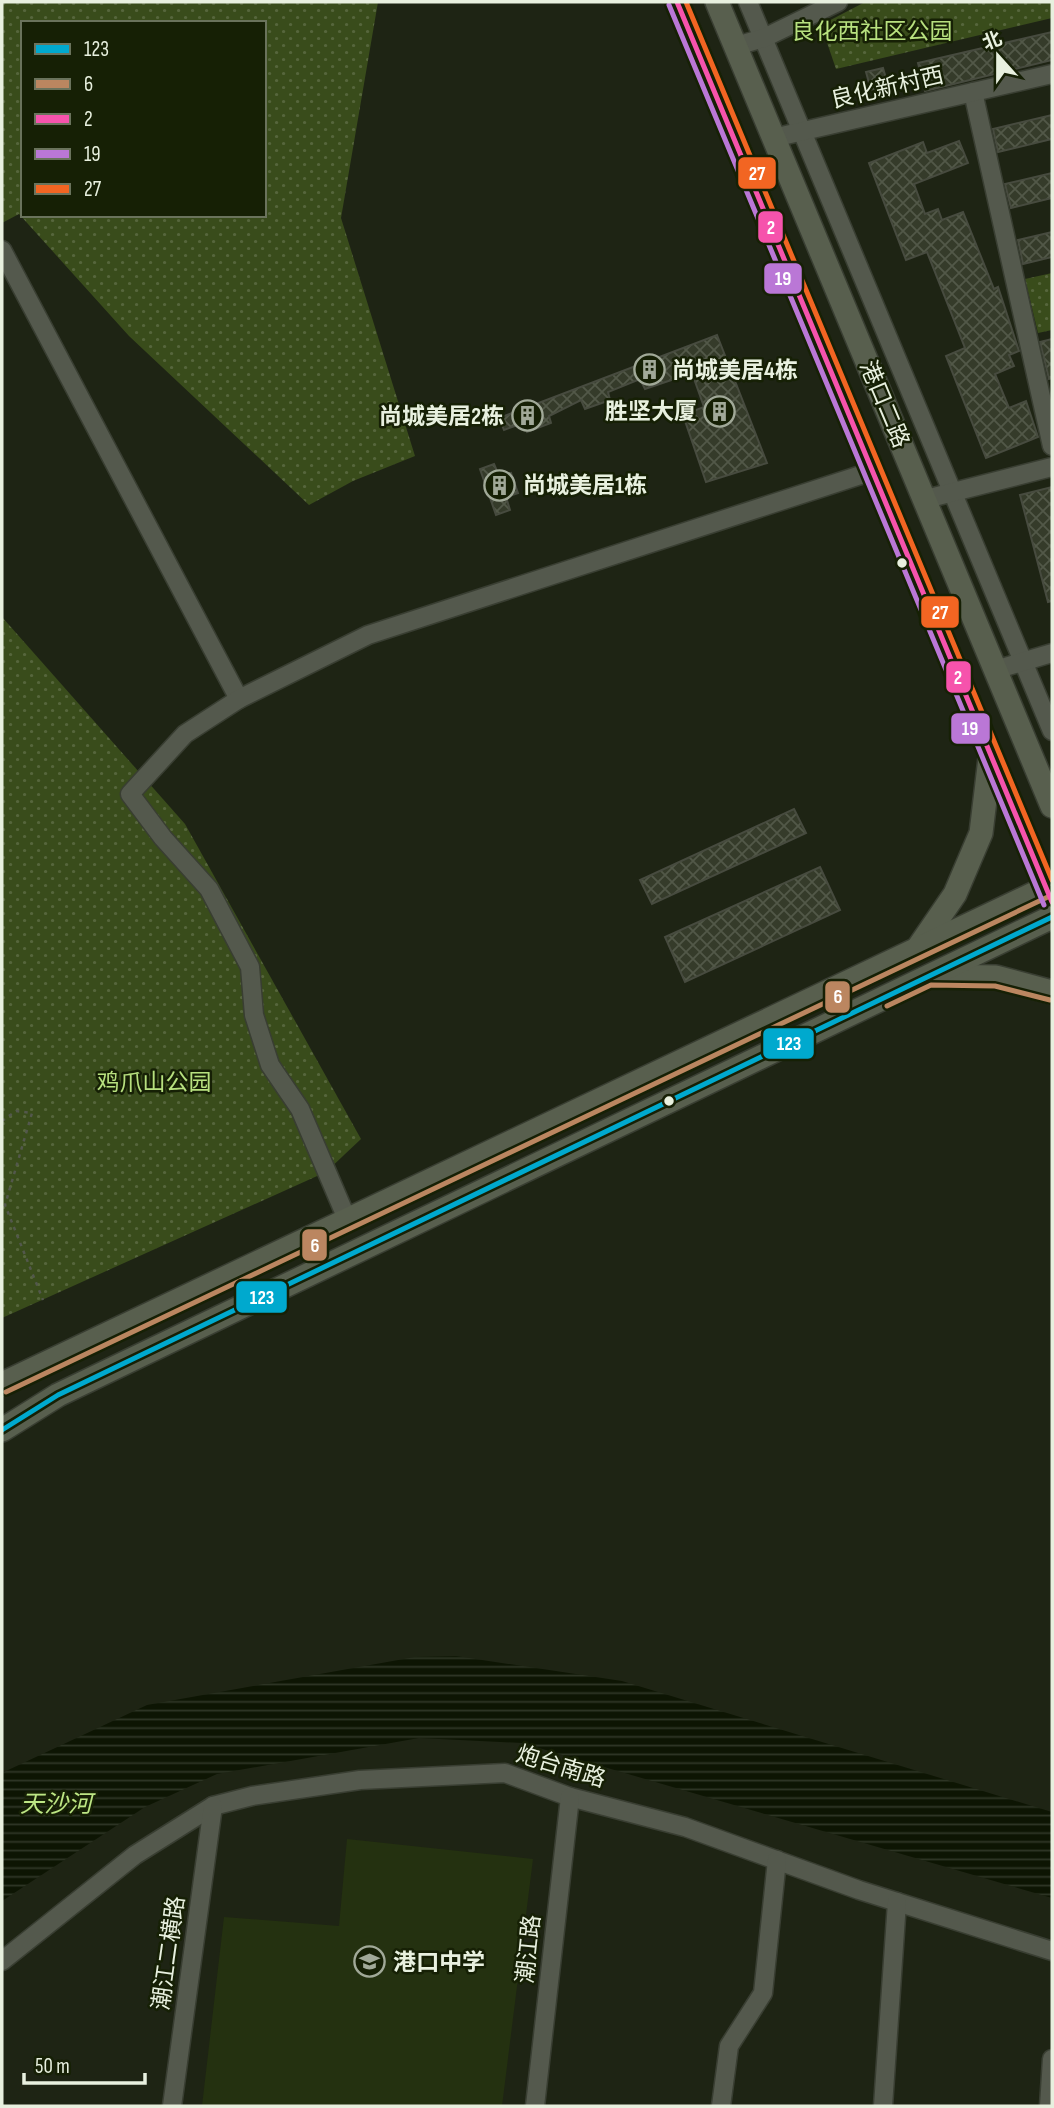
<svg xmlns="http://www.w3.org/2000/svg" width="1054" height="2108" font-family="'Sofia Sans Condensed','Noto Sans SC',sans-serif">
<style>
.built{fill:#243110}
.green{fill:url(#green-dots);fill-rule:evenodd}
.water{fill:url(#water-rules)}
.building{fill:url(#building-cross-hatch);stroke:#474b3f;stroke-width:2}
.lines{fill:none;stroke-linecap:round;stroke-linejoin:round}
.minor-casing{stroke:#393e32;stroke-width:21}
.major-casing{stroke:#393e32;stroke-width:26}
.path{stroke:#53584c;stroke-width:2.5;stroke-dasharray:3.5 5;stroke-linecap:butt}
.minor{stroke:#54594d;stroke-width:18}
.major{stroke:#585f4e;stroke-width:23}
.bus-1-casing{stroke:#162005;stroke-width:10}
.bus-2-casing{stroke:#162005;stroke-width:10}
.bus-3-casing{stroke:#162005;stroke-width:10}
.bus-4-casing{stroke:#162005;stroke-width:10}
.bus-5-casing{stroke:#162005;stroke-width:10}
.bus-1{stroke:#00a9ce;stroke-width:5}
.bus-2{stroke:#bb8660;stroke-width:5}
.bus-3{stroke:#f653ac;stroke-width:5}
.bus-4{stroke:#ba77d6;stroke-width:5}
.bus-5{stroke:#f26522;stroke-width:5}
.bus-dot{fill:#e8f0df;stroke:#162005;stroke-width:2.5}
.labels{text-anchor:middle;stroke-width:5;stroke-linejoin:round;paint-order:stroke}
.park-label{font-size:23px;fill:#b8e17f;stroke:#162005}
.street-label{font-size:23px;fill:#e8f0df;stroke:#162005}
.poi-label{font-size:23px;font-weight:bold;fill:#e8f0df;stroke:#162005;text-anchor:start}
.water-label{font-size:24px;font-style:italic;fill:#bde684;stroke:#162005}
.line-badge{stroke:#162005;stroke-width:2.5}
.badge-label{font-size:19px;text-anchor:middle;font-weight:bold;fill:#fff}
</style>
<defs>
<pattern id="green-dots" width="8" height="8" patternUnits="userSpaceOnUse" patternTransform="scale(1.75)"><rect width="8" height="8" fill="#394c1b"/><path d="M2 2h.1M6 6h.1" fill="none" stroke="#56663c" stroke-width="1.8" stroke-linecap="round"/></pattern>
<pattern id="water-rules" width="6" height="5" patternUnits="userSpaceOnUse" patternTransform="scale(1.75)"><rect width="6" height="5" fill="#0d1503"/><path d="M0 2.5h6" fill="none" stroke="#303727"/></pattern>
<pattern id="building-cross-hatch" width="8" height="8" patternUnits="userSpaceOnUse" patternTransform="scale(1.75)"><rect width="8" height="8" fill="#353b2a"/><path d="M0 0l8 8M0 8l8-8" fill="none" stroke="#525848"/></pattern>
</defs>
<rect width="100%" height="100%" fill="#1e2414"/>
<path class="built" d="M 347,1839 L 533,1859 L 502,2106 L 202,2106 L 224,1917 L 339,1926 Z"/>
<g class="green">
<path d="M 2,2 L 378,2 L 341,218 L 415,456 L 353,481 L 309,505 L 129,336 L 19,214 L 2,223 ZM 23,23 L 264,23 L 264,215 L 23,215 Z"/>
<path d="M 865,2 L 1052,2 L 1052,18 L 836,69 L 821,25 Z"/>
<path d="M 1052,273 L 1052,330 L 1038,333 L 1025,279 Z"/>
<path d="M 2,617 L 185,824 L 361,1139 L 326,1172 L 2,1318 Z"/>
</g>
<path class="water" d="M 456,1656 L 622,1681 L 1052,1812 L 1052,1898 L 522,1743 L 419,1738 L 217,1774 L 145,1807 L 2,1901 L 2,1774 L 6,1771 L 147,1705 L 415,1657 Z"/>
<g class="building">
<path d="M 1052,32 L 1052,60 L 925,91 L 918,63 Z"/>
<path d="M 883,68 L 888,85 L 871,90 L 866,72 Z"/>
<path d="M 1052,115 L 1052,139 L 998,152 L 993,129 Z"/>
<path d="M 959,141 L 968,163 L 914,184 L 925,214 L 938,209 L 942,220 L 963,212 L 994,289 L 998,287 L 1019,351 L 1009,355 L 1014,366 L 995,374 L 1009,408 L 1026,401 L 1038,437 L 986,458 L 946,356 L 965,348 L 927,252 L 906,260 L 869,163 L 923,142 L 927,153 Z"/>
<path d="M 1052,173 L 1052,198 L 1011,208 L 1005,184 Z"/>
<path d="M 1052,232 L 1052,257 L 1023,264 L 1018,240 Z"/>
<path d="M 717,335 L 767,463 L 706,482 L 683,415 L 704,407 L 692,373 L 645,389 L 640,379 L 608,392 L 610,400 L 585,409 L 581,400 L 549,416 L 551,423 L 527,432 L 523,423 L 504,430 L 499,418 Z"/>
<path d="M 1052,339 L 1052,378 L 1049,379 L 1040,342 Z"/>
<path d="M 494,464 L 499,476 L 511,473 L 518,493 L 506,497 L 510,510 L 496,515 L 480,469 Z"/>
<path d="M 1052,487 L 1052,601 L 1048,602 L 1020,495 Z"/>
<path d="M 794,809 L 806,833 L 652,904 L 640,880 Z"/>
<path d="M 820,867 L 840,910 L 685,982 L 665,937 Z"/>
</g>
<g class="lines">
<defs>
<g id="minor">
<path d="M 748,2 L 1052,731"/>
<path d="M 736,46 L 764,38 L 838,2"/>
<path d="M 973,92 L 1052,446"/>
<path d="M 773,138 L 1052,74"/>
<path d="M 2,250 L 239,699"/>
<path d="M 926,499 L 1052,467"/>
<path d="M 995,670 L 1052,653"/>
<path d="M 347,1219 L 300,1109 L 270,1065 L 254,1015 L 250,967 L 209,889 L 163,838 L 130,794 L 185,734 L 239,699 L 368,635 L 873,471"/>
<path d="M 2,1961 L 135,1855 L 213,1806 L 252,1796 L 360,1780 L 505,1773 L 570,1797 L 685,1827 L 859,1890 L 1052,1951"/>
<path d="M 172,2106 L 213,1806"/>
<path d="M 535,2106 L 570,1797"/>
<path d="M 721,2106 L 729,2046 L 763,1993 L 777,1860"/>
<path d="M 883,2106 L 897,1902"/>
<path d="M 1049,2106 L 1052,2059"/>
</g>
<g id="major">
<path d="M 677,2 L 1051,900"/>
<path d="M 717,2 L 1052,806"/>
<path d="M 918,948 L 955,894 L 981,833 L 990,758"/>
<path d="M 935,976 L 996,977 L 1052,992"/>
<path d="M 2,1384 L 1052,885"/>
<path d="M 2,1430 L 58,1395 L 1052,917"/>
</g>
</defs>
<use href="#minor" class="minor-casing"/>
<use href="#major" class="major-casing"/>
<path class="path" d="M 2,1121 L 16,1111 L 32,1113 L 5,1205 L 43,1300"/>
<use href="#minor" class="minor"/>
<use href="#major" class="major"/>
<defs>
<path id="bus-1" d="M 2,1430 L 58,1395 L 1052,917"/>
<g id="bus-2">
<path d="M 887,1006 L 931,985 L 995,986 L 1050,1000"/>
<path d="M 6,1392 L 1052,895"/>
</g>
<path id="bus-3" d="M 677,2 L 1052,902"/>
<path id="bus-4" d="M 669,5 L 1044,905"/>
<path id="bus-5" d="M 686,2 L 1052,880"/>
</defs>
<use href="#bus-1" class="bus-1-casing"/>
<use href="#bus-2" class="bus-2-casing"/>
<use href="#bus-3" class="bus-3-casing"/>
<use href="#bus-4" class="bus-4-casing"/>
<use href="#bus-5" class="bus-5-casing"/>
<use href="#bus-1" class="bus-1"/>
<use href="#bus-2" class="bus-2"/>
<use href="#bus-3" class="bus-3"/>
<use href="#bus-4" class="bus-4"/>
<use href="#bus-5" class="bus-5"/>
</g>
<defs>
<symbol id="building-ring" viewBox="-11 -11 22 22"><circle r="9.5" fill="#162005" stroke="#a1a998" stroke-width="1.5"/><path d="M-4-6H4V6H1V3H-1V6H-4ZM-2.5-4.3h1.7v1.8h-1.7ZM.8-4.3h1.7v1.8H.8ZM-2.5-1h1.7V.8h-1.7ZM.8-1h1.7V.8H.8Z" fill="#a1a998"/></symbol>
<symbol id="school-ring" viewBox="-11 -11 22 22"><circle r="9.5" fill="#162005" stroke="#a1a998" stroke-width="1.5"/><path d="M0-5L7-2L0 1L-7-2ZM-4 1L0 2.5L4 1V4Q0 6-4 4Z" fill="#a1a998"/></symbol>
</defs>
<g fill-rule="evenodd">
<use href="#building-ring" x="632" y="352" width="35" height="35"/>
<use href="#building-ring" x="702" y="394" width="35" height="35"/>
<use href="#building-ring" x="510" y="398" width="35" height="35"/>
<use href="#building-ring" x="482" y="468" width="35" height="35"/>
<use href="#school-ring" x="352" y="1944" width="35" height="35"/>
</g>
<g class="bus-dot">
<circle cx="902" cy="563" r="6"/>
<circle cx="669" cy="1101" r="6"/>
</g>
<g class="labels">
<g class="park-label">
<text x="872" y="39">良化西社区公园</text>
<text x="154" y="1090">鸡爪山公园</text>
</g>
<g class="street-label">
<text transform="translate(887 87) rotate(-13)" y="8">良化新村西</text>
<text transform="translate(885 404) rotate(67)" y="8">港口二路</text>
<text transform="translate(561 1766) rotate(17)" y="8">炮台南路</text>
<text transform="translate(528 1949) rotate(-84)" y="8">潮江路</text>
<text transform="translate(168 1953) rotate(-82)" y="8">潮江二横路</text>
</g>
<g class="poi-label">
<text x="672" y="378">尚城美居4栋</text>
<text x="697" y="419" text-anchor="end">胜坚大厦</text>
<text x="504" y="424" text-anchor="end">尚城美居2栋</text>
<text x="523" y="493">尚城美居1栋</text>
<text x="393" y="1970">港口中学</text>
</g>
<g class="water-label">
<text x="56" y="1812">天沙河</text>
</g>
</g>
<g class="line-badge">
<rect x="737" y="156" width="40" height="34" rx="7" fill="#f26522"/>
<rect x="757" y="210" width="27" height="34" rx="7" fill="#f653ac"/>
<rect x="763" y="262" width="40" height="33" rx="7" fill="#ba77d6"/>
<rect x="920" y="595" width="40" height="34" rx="7" fill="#f26522"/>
<rect x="945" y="660" width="27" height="34" rx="7" fill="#f653ac"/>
<rect x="950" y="712" width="41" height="33" rx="7" fill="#ba77d6"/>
<rect x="824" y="980" width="27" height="34" rx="7" fill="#bb8660"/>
<rect x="762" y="1027" width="53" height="33" rx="7" fill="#00a9ce"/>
<rect x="301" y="1228" width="27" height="34" rx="7" fill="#bb8660"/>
<rect x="235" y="1280" width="53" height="34" rx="7" fill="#00a9ce"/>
</g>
<g class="badge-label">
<text x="757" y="180">27</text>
<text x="771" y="234">2</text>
<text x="783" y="285">19</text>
<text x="940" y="619">27</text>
<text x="958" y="684">2</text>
<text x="970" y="735">19</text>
<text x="838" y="1003">6</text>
<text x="789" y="1050">123</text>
<text x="315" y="1252">6</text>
<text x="262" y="1304">123</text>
</g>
<rect width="1054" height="2108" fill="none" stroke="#e8f0df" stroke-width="7"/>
<rect x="21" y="21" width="245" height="196" fill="#162005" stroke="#6a735c" stroke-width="2"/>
<rect x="35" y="44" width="35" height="10" fill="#00a9ce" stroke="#6a735c" stroke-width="2"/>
<text x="84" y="56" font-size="21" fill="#e8f0df">123</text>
<rect x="35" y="79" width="35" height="10" fill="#bb8660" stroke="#6a735c" stroke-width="2"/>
<text x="84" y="91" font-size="21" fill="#e8f0df">6</text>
<rect x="35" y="114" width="35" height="10" fill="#f653ac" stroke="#6a735c" stroke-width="2"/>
<text x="84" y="126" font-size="21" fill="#e8f0df">2</text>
<rect x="35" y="149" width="35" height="10" fill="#ba77d6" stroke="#6a735c" stroke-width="2"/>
<text x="84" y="161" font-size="21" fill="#e8f0df">19</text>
<rect x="35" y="184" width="35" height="10" fill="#f26522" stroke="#6a735c" stroke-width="2"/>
<text x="84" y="196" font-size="21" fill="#e8f0df">27</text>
<g transform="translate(998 56) rotate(339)" stroke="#162005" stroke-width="5" paint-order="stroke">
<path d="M0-5L12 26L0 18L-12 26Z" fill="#e8f0df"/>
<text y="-10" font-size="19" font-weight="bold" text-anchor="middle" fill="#e8f0df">北</text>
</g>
<path d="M24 2073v10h121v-10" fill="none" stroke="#e8f0df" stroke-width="3.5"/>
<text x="35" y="2073" font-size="21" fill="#e8f0df" stroke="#162005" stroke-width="5" paint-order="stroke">50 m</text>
</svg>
